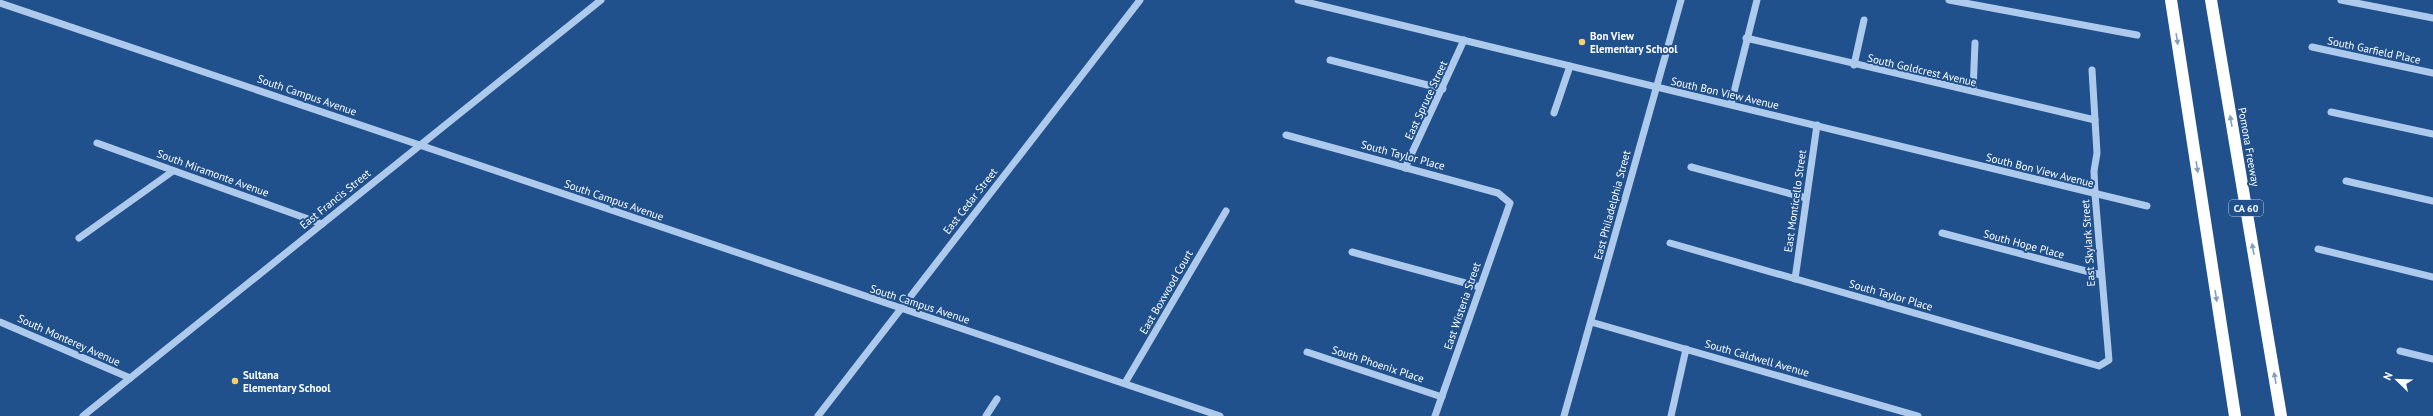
<svg xmlns="http://www.w3.org/2000/svg" width="2433" height="416" font-family="'PT Sans',sans-serif">
<style>
.lines{fill:none;stroke-linecap:round;stroke-linejoin:round}
.minor{stroke:#adcaec;stroke-width:7}
.highway{stroke:#fff;stroke-width:12}
.oneway{fill:#849fc0}
.poi-dot{fill:#f9ce6d;stroke:#20518c;stroke-width:1.5}
.labels{text-anchor:middle;stroke-width:4;stroke-linejoin:round;paint-order:stroke}
.shield{fill:#20518c;stroke:#bccbdc;stroke-width:1}
.shield-label{font-size:10px;font-weight:bold;fill:#fff}
.poi-label{font-size:11px;font-weight:bold;fill:#fff;stroke:#20518c;text-anchor:start}
.street-label{font-size:11px;fill:#fff;stroke:#20518c}
</style>
<rect width="100%" height="100%" fill="#20518c"/>
<g class="lines">
<g class="minor">
<path d="M 1298,0 L 2147,206"/>
<path d="M 1949,0 L 2137,35"/>
<path d="M 2341,0 L 2433,18"/>
<path d="M 0,3 L 1220,416"/>
<path d="M 1746,38 L 2095,120"/>
<path d="M 2312,47 L 2433,73"/>
<path d="M 1330,60 L 1443,89"/>
<path d="M 1854,65 L 1864,20"/>
<path d="M 1973,91 L 1975,43"/>
<path d="M 1731,104 L 1757,0"/>
<path d="M 2331,112 L 2433,134"/>
<path d="M 1554,113 L 1570,66"/>
<path d="M 1286,135 L 1498,193 L 1510,203 L 1435,416"/>
<path d="M 97,143 L 322,224"/>
<path d="M 1691,167 L 1806,198"/>
<path d="M 1405,168 L 1464,40"/>
<path d="M 2346,181 L 2433,201"/>
<path d="M 1942,233 L 2101,275"/>
<path d="M 79,238 L 173,171"/>
<path d="M 1670,243 L 2099,366 L 2109,360 L 2095,194 L 2094,171 L 2097,153 L 2092,70"/>
<path d="M 2318,249 L 2433,277"/>
<path d="M 1352,252 L 1480,287"/>
<path d="M 1795,279 L 1817,125"/>
<path d="M 0,322 L 130,378"/>
<path d="M 1591,322 L 1918,416"/>
<path d="M 2400,351 L 2433,359"/>
<path d="M 1307,352 L 1442,397"/>
<path d="M 1125,383 L 1226,211"/>
<path d="M 83,416 L 601,0"/>
<path d="M 818,416 L 1140,0"/>
<path d="M 986,416 L 997,399"/>
<path d="M 1564,416 L 1681,0"/>
<path d="M 1671,416 L 1686,349"/>
</g>
<g class="highway">
<path d="M 2171,0 L 2235,416"/>
<path d="M 2211,0 L 2281,416"/>
</g>
</g>
<defs><path id="oneway-solid" d="M-6-.8H1V-3.2L6.5 0L1 3.2V.8H-6Z"/></defs>
<g class="oneway">
<use href="#oneway-solid" transform="translate(2177 39) rotate(81)"/>
<use href="#oneway-solid" transform="translate(2231 121) rotate(-100)"/>
<use href="#oneway-solid" transform="translate(2197 167) rotate(81)"/>
<use href="#oneway-solid" transform="translate(2253 249) rotate(-100)"/>
<use href="#oneway-solid" transform="translate(2216 296) rotate(81)"/>
<use href="#oneway-solid" transform="translate(2275 378) rotate(-100)"/>
</g>
<g class="poi-dot">
<circle cx="1582" cy="42" r="4"/>
<circle cx="235" cy="381" r="4"/>
</g>
<g class="labels">
<rect class="shield" x="2229" y="200" width="34" height="16" rx="3"/>
<g class="shield-label">
<text x="2246" y="212">CA 60</text>
</g>
<g class="poi-label">
<text x="1590" y="40">Bon View<tspan x="1590" dy="13">Elementary School</tspan></text>
<text x="243" y="379">Sultana<tspan x="243" dy="13">Elementary School</tspan></text>
</g>
<g class="street-label">
<text transform="translate(2374 50) rotate(12)" y="4">South Garfield Place</text>
<text transform="translate(1922 70) rotate(13)" y="4">South Goldcrest Avenue</text>
<text transform="translate(1725 93) rotate(13)" y="4">South Bon View Avenue</text>
<text transform="translate(307 95) rotate(19)" y="4">South Campus Avenue</text>
<text transform="translate(1426 100) rotate(-65)" y="4">East Spruce Street</text>
<text transform="translate(2249 147) rotate(80)" y="4">Pomona Freeway</text>
<text transform="translate(1403 155) rotate(15)" y="4">South Taylor Place</text>
<text transform="translate(2040 170) rotate(14)" y="4">South Bon View Avenue</text>
<text transform="translate(213 173) rotate(20)" y="4">South Miramonte Avenue</text>
<text transform="translate(335 199) rotate(-39)" y="4">East Francis Street</text>
<text transform="translate(614 200) rotate(19)" y="4">South Campus Avenue</text>
<text transform="translate(970 201) rotate(-52)" y="4">East Cedar Street</text>
<text transform="translate(1795 201) rotate(-82)" y="4">East Monticello Street</text>
<text transform="translate(1612 205) rotate(-75)" y="4">East Philadelphia Street</text>
<text transform="translate(2088 243) rotate(-94)" y="4">East Skylark Street</text>
<text transform="translate(2024 244) rotate(15)" y="4">South Hope Place</text>
<text transform="translate(1166 292) rotate(-60)" y="4">East Boxwood Court</text>
<text transform="translate(1891 295) rotate(16)" y="4">South Taylor Place</text>
<text transform="translate(920 304) rotate(18)" y="4">South Campus Avenue</text>
<text transform="translate(1462 306) rotate(-71)" y="4">East Wisteria Street</text>
<text transform="translate(69 340) rotate(24)" y="4">South Monterey Avenue</text>
<text transform="translate(1757 358) rotate(16)" y="4">South Caldwell Avenue</text>
<text transform="translate(1378 364) rotate(18)" y="4">South Phoenix Place</text>
</g>
</g>
<g transform="translate(2397 380) rotate(293)" stroke="#20518c" stroke-width="3" paint-order="stroke">
<path d="M0-3L7 15L0 10L-7 15Z" fill="#ffffff"/>
<text y="-6" font-size="11" font-weight="bold" text-anchor="middle" fill="#ffffff">N</text>
</g>
</svg>
